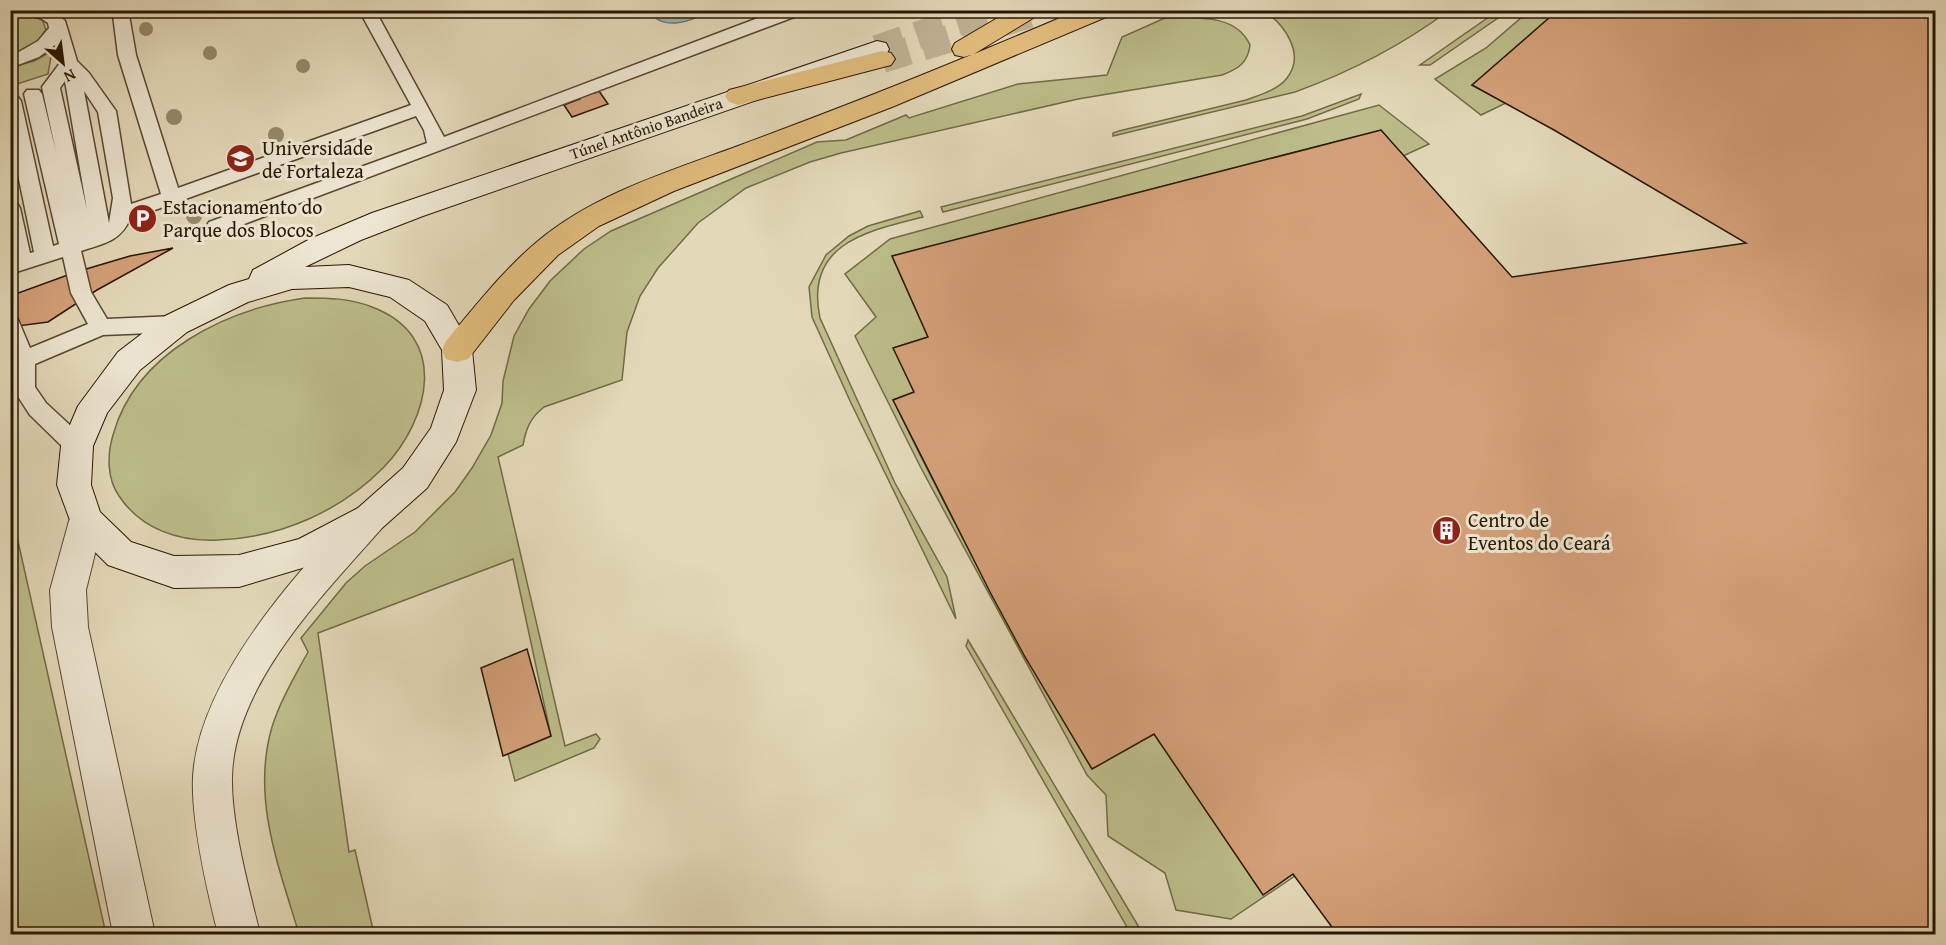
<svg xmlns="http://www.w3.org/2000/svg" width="1946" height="945" font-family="'Gentium Book Plus',serif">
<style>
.green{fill:#bcbd8a;stroke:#726a46;stroke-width:1.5}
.water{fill:#99b8ba;stroke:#6c7770;stroke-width:1.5}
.building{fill:#d4a079;stroke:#291602;stroke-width:1.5}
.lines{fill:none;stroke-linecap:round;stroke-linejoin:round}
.secondary-tunnel{stroke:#beb294;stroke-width:28;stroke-dasharray:28 14;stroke-linecap:butt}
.trunk-tunnel{stroke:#beb294;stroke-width:28;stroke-dasharray:28 14;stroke-linecap:butt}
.service-casing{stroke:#584730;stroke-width:3}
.tertiary-casing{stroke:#584730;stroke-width:2}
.secondary-casing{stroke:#291602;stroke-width:2}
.trunk-casing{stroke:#291602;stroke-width:2}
.service{fill:#ede6d2;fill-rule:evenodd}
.tertiary{fill:#ede6d2;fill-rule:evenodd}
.secondary{fill:#ede6d2;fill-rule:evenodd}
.trunk{fill:#e2bc7c;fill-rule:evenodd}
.tree{fill:#95896b}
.labels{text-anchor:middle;stroke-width:6;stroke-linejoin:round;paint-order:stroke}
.far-street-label{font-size:16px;fill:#291602;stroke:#ede6d2}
.poi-label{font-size:20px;fill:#291602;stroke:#ede6d2;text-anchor:start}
</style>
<rect width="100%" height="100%" fill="#e3d9b9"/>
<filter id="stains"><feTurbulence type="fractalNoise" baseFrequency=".00333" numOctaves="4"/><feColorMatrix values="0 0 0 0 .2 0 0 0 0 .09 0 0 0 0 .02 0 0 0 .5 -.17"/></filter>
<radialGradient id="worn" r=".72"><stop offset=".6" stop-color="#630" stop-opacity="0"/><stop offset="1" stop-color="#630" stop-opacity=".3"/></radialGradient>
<g class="green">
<path d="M 1499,10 L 1508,11 L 1430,65 L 1420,65 Z"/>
<path d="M 1264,11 L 1448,11 C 1401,46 1350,72 1295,92 L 1113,136 L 1113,133 L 1119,131 L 1246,100 C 1259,95 1278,90 1287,78 C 1306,54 1284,24 1264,11 Z"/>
<path d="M 1529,11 L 1558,11 L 1472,85 L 1506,103 L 1481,115 L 1435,79 L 1486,48 Z"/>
<path d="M 24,15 L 42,19 L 46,30 L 35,45 L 11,56 L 11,17 Z"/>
<path d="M 1165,18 C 1194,18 1236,13 1250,45 C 1248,63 1238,69 1222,75 L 1078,99 L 841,153 L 810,162 L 746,188 L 698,223 L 658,268 L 640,296 L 627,332 L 622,380 L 544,407 C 530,418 526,429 523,445 L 498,457 L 565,746 L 596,734 L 600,739 L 594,748 L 515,781 L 508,754 L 551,736 L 513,559 L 318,633 L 349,852 L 355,850 L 374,934 L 299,934 C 279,867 251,798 272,727 C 280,701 295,676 308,652 L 301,638 L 346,583 L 365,566 L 415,532 L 455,492 L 472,468 L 491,435 L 502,403 L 503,381 L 514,336 L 529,309 L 550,281 L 584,249 L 611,231 L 817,142 L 846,140 L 906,115 L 909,118 L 1018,84 L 1107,75 L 1122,37 Z"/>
<path d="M 52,51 L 48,74 L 11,86 L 11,67 L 34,61 Z"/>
<path d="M 1361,94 L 1359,99 L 1307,119 L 943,212 L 941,207 L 1302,116 Z"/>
<path d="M 1379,105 L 1429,144 L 1403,156 L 1381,130 L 892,256 L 928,337 L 894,348 L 914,392 L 893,400 C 954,526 1020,648 1092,769 L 1154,734 L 1263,894 L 1293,874 L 1295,876 L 1231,919 L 1176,910 L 1165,873 L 1108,836 L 1106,795 L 1087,775 L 921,468 L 855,336 L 876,317 L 845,274 L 890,239 Z"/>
<path d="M 920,211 L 923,217 C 868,231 804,243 820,318 L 895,483 L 947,577 L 956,619 L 851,403 L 812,317 L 809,287 L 826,255 L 849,236 L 868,226 Z"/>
<path d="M 305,298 C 328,298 350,298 372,307 C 450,336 430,419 384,467 C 341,511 280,538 218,540 C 179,542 141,529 119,496 C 107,479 107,455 113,435 C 136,352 227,309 305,298 Z"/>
<path d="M 10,510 L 11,510 L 106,934 L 11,934 Z"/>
<path d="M 968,640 L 1143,934 L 1131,934 L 966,646 Z"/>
</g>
<path class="water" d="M 650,11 L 705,11 C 692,24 660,30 650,11 Z"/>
<g class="building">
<path d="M 1558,10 L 1936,10 L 1936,934 L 1337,934 L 1293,874 L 1263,895 L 1154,734 L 1092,769 L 1025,657 L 990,592 L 893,400 L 914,392 L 893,348 L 928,337 L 892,256 L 1381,130 L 1512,277 L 1746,243 L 1554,130 L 1472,85 Z"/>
<path d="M 593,89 L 595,93 L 599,91 L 608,104 L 572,117 L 564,105 L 580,99 L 577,95 Z"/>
<path d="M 173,248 L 97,290 L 48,322 L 10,327 L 10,296 L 76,272 L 130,256 Z"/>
<path d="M 527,649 L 551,736 L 503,756 L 481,668 Z"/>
</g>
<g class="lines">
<path class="secondary-tunnel" d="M 877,49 L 994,10"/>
<path class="trunk-tunnel" d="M 882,59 L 1043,10"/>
<defs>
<path id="service" d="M 10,10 L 54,10 L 65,21 L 77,61 L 89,73 L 116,111 L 131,204 L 161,194 L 118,55 L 113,15 L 115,10 L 132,10 L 129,15 L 136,55 L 178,188 L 411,105 L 359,10 L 375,10 L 444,137 L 779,10 L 804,10 L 802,14 L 223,232 L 216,234 L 209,232 L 206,227 L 209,222 L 427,143 L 424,130 L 416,116 L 130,219 C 120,242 102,244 81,251 L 91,292 L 107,319 L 176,316 L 183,318 L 186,324 L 183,330 L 176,332 L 103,335 L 35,364 L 35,387 L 46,403 L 85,439 L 88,446 L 85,453 L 77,455 L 69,453 L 30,415 L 13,389 L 10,315 L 17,317 L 30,348 L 88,324 L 71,293 L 63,257 L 10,274 L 10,201 L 17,203 L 20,208 L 30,253 L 34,252 L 10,136 L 10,96 L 18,97 L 21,101 L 53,246 L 59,244 L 24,94 L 27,90 L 39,90 L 42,94 L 56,152 L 42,87 L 60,63 L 55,45 L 39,57 L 10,68 L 10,57 L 38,41 L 49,28 L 48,23 C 36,13 25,16 10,18 ZM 65,81 L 87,210 L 60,88 ZM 84,91 L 98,112 L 113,198 L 109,223 Z"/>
<g id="tertiary">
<path d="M 370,503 L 382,508 L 387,518 L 382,528 C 324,594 234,684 232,777 C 231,824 249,888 260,934 L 218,934 C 207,890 191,822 193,777 C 197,704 254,626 299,573 C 317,552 345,512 370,503 Z"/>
<path d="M 86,506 L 98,511 L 103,521 L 86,590 L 88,627 L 155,934 L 113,934 L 52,627 L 50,590 L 69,521 L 74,511 Z"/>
</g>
<path id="secondary" d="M 877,41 L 886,43 L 889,49 L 886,55 L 423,216 L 361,240 L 305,267 L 349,265 L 409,280 L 447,305 L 468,341 L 472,350 L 476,390 L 456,442 L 427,488 L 382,528 L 319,563 L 239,587 L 174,588 L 108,565 L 74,531 L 57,485 L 61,446 L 78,406 L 118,352 L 165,316 L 229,285 L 249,279 L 253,270 L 310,239 L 372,213 ZM 349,287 L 390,297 L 425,321 L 442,350 L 444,390 L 431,428 L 403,468 L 358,508 L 299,539 L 239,555 L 174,556 L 131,542 L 100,512 L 91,485 L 93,446 L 107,413 L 140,370 L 187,332 L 248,302 L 292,289 Z"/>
<g id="trunk">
<path d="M 1011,10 L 1041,10 L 1038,15 L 974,54 L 1079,10 L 1114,10 L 1111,15 L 892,107 L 674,191 L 599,226 L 558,255 L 514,300 L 468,359 L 457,362 L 446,359 L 442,350 L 446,341 C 475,307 503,270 538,241 C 594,194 670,171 738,146 C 816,117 894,87 971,55 L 964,57 L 955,55 L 952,49 L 955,43 Z"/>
<path d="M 882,51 L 891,53 L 895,59 L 891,65 L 738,105 L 729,102 L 725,96 L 729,90 Z"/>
</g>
</defs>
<use href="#service" class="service-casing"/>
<use href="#tertiary" class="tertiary-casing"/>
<use href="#secondary" class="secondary-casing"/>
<use href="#trunk" class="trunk-casing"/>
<use href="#service" class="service"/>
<use href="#tertiary" class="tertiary"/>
<use href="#secondary" class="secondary"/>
<use href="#trunk" class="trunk"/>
</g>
<g class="tree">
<circle cx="146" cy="29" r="7"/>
<circle cx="210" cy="53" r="7"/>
<circle cx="303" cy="66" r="7"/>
<circle cx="174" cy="117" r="8"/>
<circle cx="276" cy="135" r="8"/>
<circle cx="194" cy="216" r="8"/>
</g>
<defs>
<symbol id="university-disc" viewBox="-11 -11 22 22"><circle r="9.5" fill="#8f2418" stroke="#ede6d2"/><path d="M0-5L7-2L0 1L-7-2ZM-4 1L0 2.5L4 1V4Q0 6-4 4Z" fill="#fff"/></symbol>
<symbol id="parking-disc" viewBox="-11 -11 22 22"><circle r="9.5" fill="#8f2418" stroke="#ede6d2"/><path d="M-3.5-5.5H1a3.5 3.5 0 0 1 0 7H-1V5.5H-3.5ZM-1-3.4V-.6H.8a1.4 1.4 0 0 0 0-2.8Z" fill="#fff"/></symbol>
<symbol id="building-disc" viewBox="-11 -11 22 22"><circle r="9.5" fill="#8f2418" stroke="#ede6d2"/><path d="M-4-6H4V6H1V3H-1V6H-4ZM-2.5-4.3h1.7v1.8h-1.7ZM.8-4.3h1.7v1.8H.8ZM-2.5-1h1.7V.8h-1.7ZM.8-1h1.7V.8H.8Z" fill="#fff"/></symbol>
</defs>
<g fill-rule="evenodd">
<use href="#university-disc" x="224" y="142" width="33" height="33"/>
<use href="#parking-disc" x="126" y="202" width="33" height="33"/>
<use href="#building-disc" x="1430" y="514" width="33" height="33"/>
</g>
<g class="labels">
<g class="far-street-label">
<text transform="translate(646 128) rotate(-19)" y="6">Túnel Antônio Bandeira</text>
</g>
<g class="poi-label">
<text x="262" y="155">Universidade<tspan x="262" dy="23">de Fortaleza</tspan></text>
<text x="163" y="214">Estacionamento do<tspan x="163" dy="23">Parque dos Blocos</tspan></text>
<text x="1468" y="527">Centro de<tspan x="1468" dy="23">Eventos do Ceará</tspan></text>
</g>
</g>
<rect width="1946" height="945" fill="none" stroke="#e3d9b9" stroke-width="36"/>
<rect x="12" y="12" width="1922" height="921" fill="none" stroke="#291602" stroke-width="3"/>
<rect x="18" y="18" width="1910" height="909" fill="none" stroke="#291602" stroke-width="1.5"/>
<g transform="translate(63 63) rotate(152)" stroke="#ede6d2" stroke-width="4.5" paint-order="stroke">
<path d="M0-4.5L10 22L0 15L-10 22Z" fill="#291602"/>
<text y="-9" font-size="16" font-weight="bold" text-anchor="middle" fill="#291602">N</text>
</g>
<rect width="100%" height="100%" filter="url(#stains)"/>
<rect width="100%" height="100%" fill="url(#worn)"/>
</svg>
